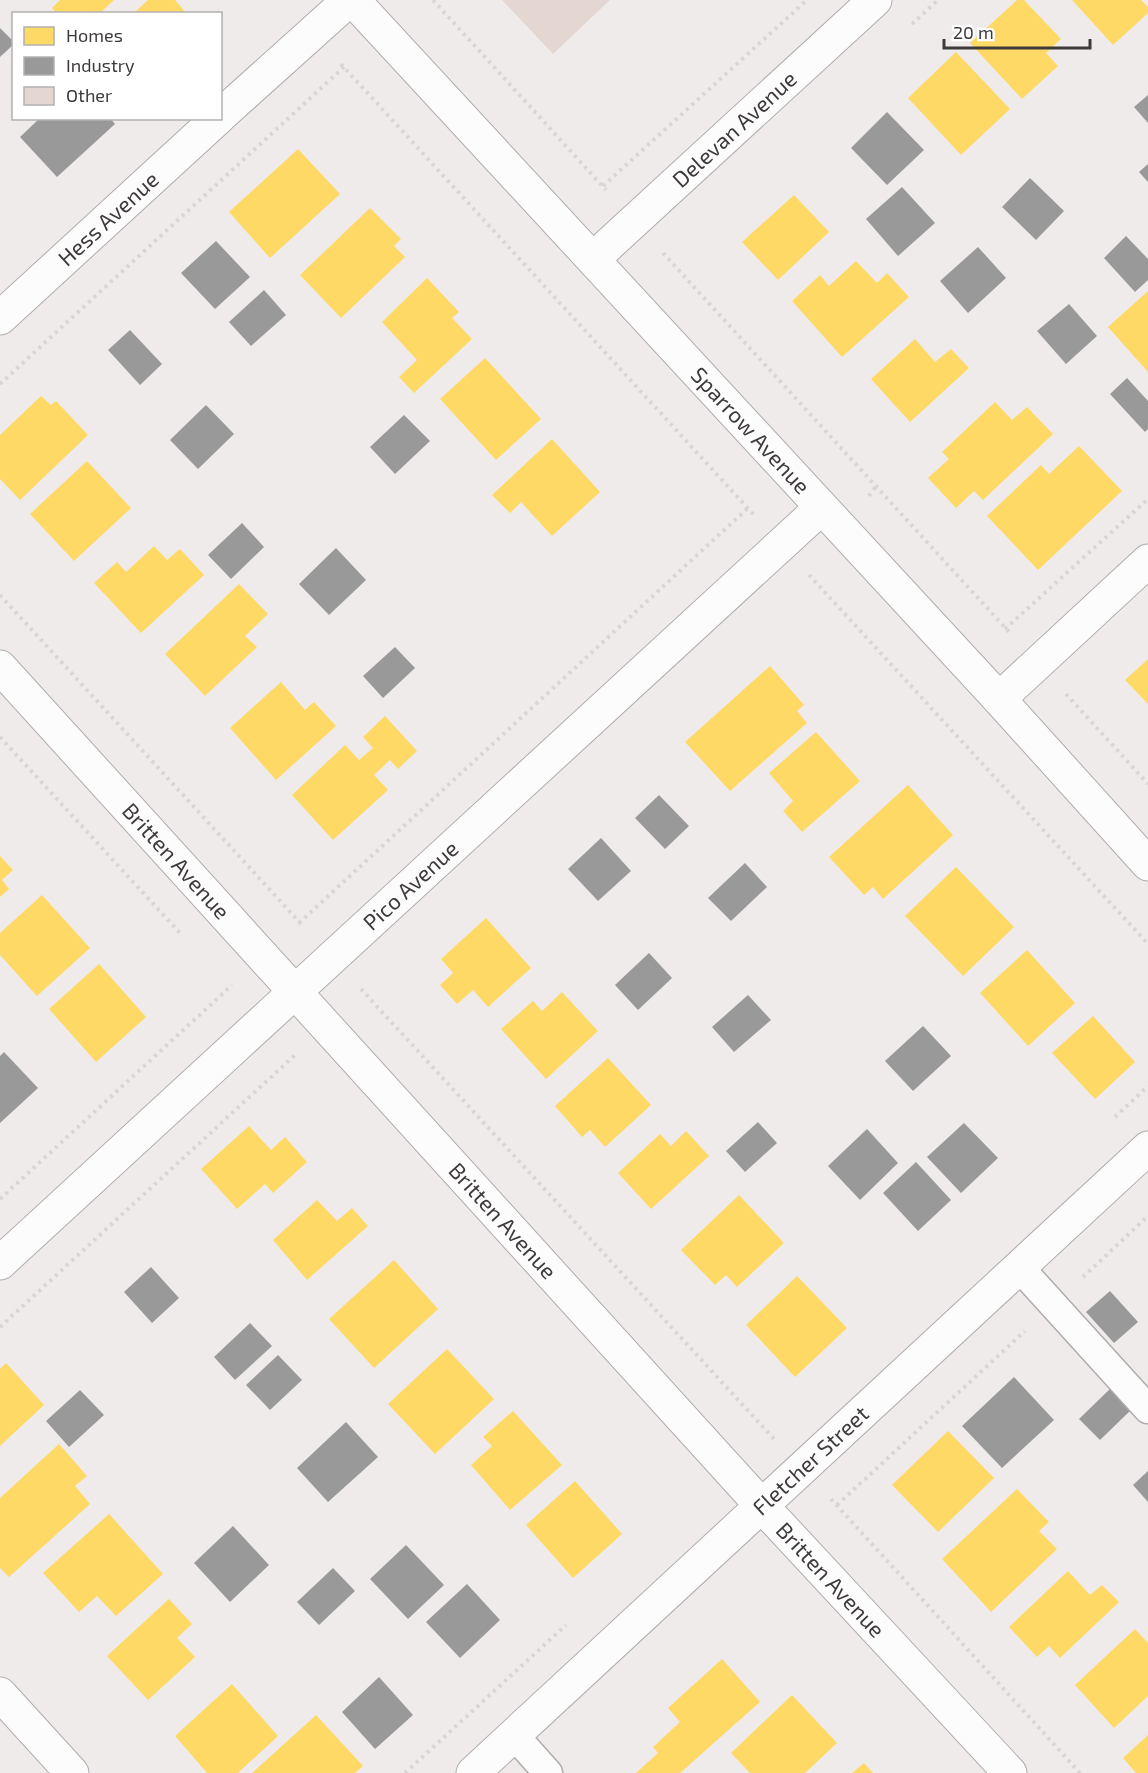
<svg xmlns="http://www.w3.org/2000/svg" width="1148" height="1773" font-family="'Exo 2',sans-serif">
<style>
.homes{fill:#ffd966}
.industry{fill:#999}
.building{fill:#e4d6d1}
.lines{fill:none;stroke-linecap:round;stroke-linejoin:round}
.lane-casing{stroke:#b0acac;stroke-width:31}
.street-casing{stroke:#b0acac;stroke-width:35}
.path{stroke:#d7d6d6;stroke-width:4;stroke-dasharray:3 4.5;stroke-linecap:butt}
.lane{stroke:#fdfcfc;stroke-width:28}
.street{stroke:#fdfcfc;stroke-width:33}
.labels{text-anchor:middle;stroke-width:6;stroke-linejoin:round;paint-order:stroke}
.street-label{font-size:22px;fill:#3e3a3a;stroke:#fff}
</style>
<rect width="100%" height="100%" fill="#f0ebeb"/>
<g class="homes">
<path d="M 60,0 L 114,0 L 99,14 L 57,14 L 52,8 Z"/>
<path d="M 148,0 L 175,0 L 187,14 L 133,14 Z"/>
<path d="M 1017,0 L 1024,0 L 1061,39 L 1046,53 L 1058,66 L 1022,99 L 970,43 Z"/>
<path d="M 1072,0 L 1141,0 L 1148,7 L 1148,13 L 1113,45 Z"/>
<path d="M 956,52 L 1010,109 L 961,155 L 908,98 Z"/>
<path d="M 298,149 L 340,194 L 270,258 L 229,212 Z"/>
<path d="M 794,195 L 829,232 L 778,280 L 742,242 Z"/>
<path d="M 370,208 L 401,239 L 394,246 L 405,257 L 341,318 L 300,275 Z"/>
<path d="M 856,261 L 877,283 L 887,273 L 909,297 L 842,357 L 792,301 L 820,275 L 829,286 Z"/>
<path d="M 427,278 L 459,312 L 452,318 L 472,339 L 414,393 L 399,377 L 417,360 L 382,322 Z"/>
<path d="M 1148,291 L 1148,372 L 1108,327 Z"/>
<path d="M 915,339 L 935,362 L 951,349 L 969,368 L 910,422 L 871,379 Z"/>
<path d="M 485,358 L 541,419 L 496,460 L 440,399 Z"/>
<path d="M 41,396 L 51,405 L 56,401 L 88,435 L 20,500 L 0,479 L 0,435 Z"/>
<path d="M 995,402 L 1012,420 L 1027,407 L 1053,434 L 983,500 L 974,491 L 956,508 L 928,478 L 949,459 L 942,452 Z"/>
<path d="M 552,439 L 600,492 L 552,536 L 521,502 L 510,513 L 492,495 Z"/>
<path d="M 1079,446 L 1122,491 L 1038,570 L 987,516 L 1041,465 L 1049,474 Z"/>
<path d="M 87,461 L 131,508 L 74,561 L 30,514 Z"/>
<path d="M 154,546 L 167,560 L 180,549 L 204,575 L 141,633 L 94,583 L 117,562 L 126,572 Z"/>
<path d="M 239,584 L 268,614 L 245,636 L 257,647 L 205,696 L 165,654 Z"/>
<path d="M 1148,659 L 1148,704 L 1125,680 Z"/>
<path d="M 770,666 L 804,705 L 797,711 L 807,723 L 730,791 L 685,742 Z"/>
<path d="M 281,682 L 305,710 L 314,702 L 336,726 L 276,780 L 230,728 Z"/>
<path d="M 385,716 L 417,751 L 398,769 L 390,760 L 374,775 L 388,790 L 333,840 L 292,795 L 345,745 L 359,760 L 373,748 L 363,737 Z"/>
<path d="M 816,732 L 860,781 L 802,832 L 783,811 L 793,801 L 769,773 Z"/>
<path d="M 908,785 L 953,835 L 883,899 L 873,887 L 864,895 L 829,857 Z"/>
<path d="M 0,856 L 13,870 L 2,880 L 9,889 L 0,897 Z"/>
<path d="M 956,867 L 1014,927 L 963,976 L 905,916 Z"/>
<path d="M 42,895 L 90,948 L 37,996 L 0,955 L 0,933 Z"/>
<path d="M 486,918 L 531,968 L 488,1007 L 473,990 L 457,1004 L 440,985 L 453,973 L 441,959 Z"/>
<path d="M 1027,950 L 1075,1003 L 1028,1046 L 980,993 Z"/>
<path d="M 99,964 L 146,1017 L 96,1062 L 49,1009 Z"/>
<path d="M 562,992 L 598,1031 L 546,1079 L 501,1029 L 533,1001 L 542,1011 Z"/>
<path d="M 1093,1016 L 1135,1062 L 1095,1099 L 1052,1053 Z"/>
<path d="M 608,1058 L 651,1105 L 605,1147 L 590,1130 L 582,1137 L 555,1106 Z"/>
<path d="M 249,1126 L 271,1150 L 285,1137 L 307,1162 L 273,1193 L 265,1184 L 237,1209 L 201,1169 Z"/>
<path d="M 686,1131 L 709,1156 L 651,1209 L 618,1173 L 660,1134 L 671,1146 Z"/>
<path d="M 739,1195 L 784,1243 L 737,1287 L 726,1275 L 715,1285 L 681,1250 Z"/>
<path d="M 317,1200 L 337,1221 L 352,1208 L 368,1226 L 307,1280 L 273,1240 Z"/>
<path d="M 394,1260 L 438,1309 L 374,1368 L 329,1319 Z"/>
<path d="M 797,1276 L 847,1328 L 795,1377 L 746,1325 Z"/>
<path d="M 447,1349 L 494,1399 L 435,1454 L 388,1404 Z"/>
<path d="M 6,1363 L 44,1405 L 0,1446 L 0,1369 Z"/>
<path d="M 513,1411 L 562,1465 L 510,1510 L 471,1465 L 492,1446 L 483,1437 Z"/>
<path d="M 948,1431 L 994,1478 L 938,1532 L 892,1485 Z"/>
<path d="M 59,1444 L 87,1476 L 75,1486 L 90,1504 L 9,1577 L 0,1568 L 0,1498 Z"/>
<path d="M 575,1481 L 622,1534 L 573,1578 L 526,1525 Z"/>
<path d="M 1017,1489 L 1049,1522 L 1039,1531 L 1057,1549 L 991,1612 L 942,1559 Z"/>
<path d="M 109,1514 L 163,1574 L 116,1616 L 97,1596 L 79,1612 L 43,1573 Z"/>
<path d="M 1068,1571 L 1090,1595 L 1102,1585 L 1119,1602 L 1060,1658 L 1049,1646 L 1037,1657 L 1009,1627 Z"/>
<path d="M 169,1599 L 192,1624 L 177,1638 L 195,1657 L 148,1700 L 107,1656 Z"/>
<path d="M 1135,1629 L 1148,1643 L 1148,1696 L 1114,1728 L 1075,1685 Z"/>
<path d="M 722,1659 L 760,1702 L 680,1773 L 636,1773 L 658,1753 L 653,1747 L 680,1722 L 668,1708 Z"/>
<path d="M 232,1684 L 278,1736 L 238,1773 L 207,1773 L 175,1736 Z"/>
<path d="M 792,1695 L 837,1743 L 805,1773 L 750,1773 L 731,1753 Z"/>
<path d="M 316,1715 L 363,1766 L 355,1773 L 252,1773 Z"/>
<path d="M 1148,1735 L 1148,1773 L 1136,1773 L 1123,1758 Z"/>
<path d="M 864,1763 L 873,1773 L 852,1773 Z"/>
</g>
<g class="industry">
<path d="M 0,28 L 14,42 L 14,44 L 0,57 Z"/>
<path d="M 1148,95 L 1148,123 L 1134,107 Z"/>
<path d="M 887,112 L 924,150 L 887,185 L 851,148 Z"/>
<path d="M 40,118 L 110,118 L 115,124 L 57,177 L 20,137 Z"/>
<path d="M 1148,164 L 1148,182 L 1139,172 Z"/>
<path d="M 1030,178 L 1064,211 L 1036,240 L 1002,207 Z"/>
<path d="M 902,187 L 935,223 L 898,256 L 866,219 Z"/>
<path d="M 1126,236 L 1148,259 L 1148,280 L 1135,292 L 1104,258 Z"/>
<path d="M 216,241 L 250,277 L 215,309 L 181,273 Z"/>
<path d="M 978,247 L 1006,278 L 968,313 L 940,281 Z"/>
<path d="M 264,290 L 286,315 L 251,346 L 229,322 Z"/>
<path d="M 1069,304 L 1097,336 L 1066,364 L 1037,331 Z"/>
<path d="M 130,330 L 162,364 L 140,385 L 108,350 Z"/>
<path d="M 1127,378 L 1148,401 L 1148,429 L 1145,432 L 1110,394 Z"/>
<path d="M 206,405 L 234,434 L 198,469 L 170,440 Z"/>
<path d="M 404,415 L 430,441 L 395,474 L 370,447 Z"/>
<path d="M 242,523 L 264,547 L 231,579 L 208,555 Z"/>
<path d="M 336,548 L 366,580 L 329,615 L 299,584 Z"/>
<path d="M 395,647 L 415,668 L 383,698 L 363,676 Z"/>
<path d="M 659,795 L 689,826 L 665,849 L 635,818 Z"/>
<path d="M 601,838 L 631,871 L 598,901 L 568,869 Z"/>
<path d="M 745,863 L 767,887 L 731,921 L 708,898 Z"/>
<path d="M 649,953 L 672,978 L 638,1010 L 615,985 Z"/>
<path d="M 748,995 L 771,1020 L 734,1052 L 712,1027 Z"/>
<path d="M 923,1026 L 951,1056 L 913,1091 L 885,1061 Z"/>
<path d="M 4,1052 L 38,1088 L 0,1123 L 0,1056 Z"/>
<path d="M 758,1122 L 777,1143 L 745,1172 L 726,1151 Z"/>
<path d="M 964,1123 L 998,1158 L 961,1193 L 927,1157 Z"/>
<path d="M 867,1129 L 898,1163 L 860,1200 L 828,1166 Z"/>
<path d="M 916,1162 L 951,1200 L 918,1231 L 883,1193 Z"/>
<path d="M 151,1267 L 179,1298 L 152,1323 L 124,1292 Z"/>
<path d="M 1110,1291 L 1138,1322 L 1114,1343 L 1086,1312 Z"/>
<path d="M 250,1323 L 272,1346 L 235,1380 L 214,1357 Z"/>
<path d="M 278,1355 L 302,1380 L 270,1410 L 246,1385 Z"/>
<path d="M 1014,1377 L 1054,1420 L 1002,1468 L 962,1426 Z"/>
<path d="M 1112,1387 L 1133,1408 L 1100,1440 L 1079,1419 Z"/>
<path d="M 80,1390 L 104,1415 L 69,1447 L 46,1421 Z"/>
<path d="M 346,1422 L 378,1457 L 328,1502 L 297,1468 Z"/>
<path d="M 1148,1471 L 1148,1502 L 1133,1485 Z"/>
<path d="M 233,1526 L 269,1565 L 230,1602 L 194,1563 Z"/>
<path d="M 406,1545 L 444,1585 L 408,1619 L 370,1579 Z"/>
<path d="M 333,1568 L 355,1591 L 319,1625 L 297,1602 Z"/>
<path d="M 467,1584 L 500,1620 L 460,1658 L 426,1622 Z"/>
<path d="M 379,1677 L 413,1715 L 375,1749 L 342,1712 Z"/>
</g>
<path class="building" d="M 502,0 L 610,0 L 553,54 Z"/>
<g class="lines">
<defs>
<g id="lane">
<path d="M 1019,1267 L 1148,1409"/>
<path d="M 514,1735 L 548,1773"/>
</g>
<g id="street">
<path id="s1" d="M 353,0 L 999,699 L 1148,864"/>
<path d="M 220,116 L 349,0"/>
<path id="s2" d="M 593,259 L 875,0"/>
<path id="s3" d="M 0,318 L 218,118"/>
<path id="s4" d="M 0,667 L 761,1505 L 1010,1773"/>
<path d="M 999,699 L 1148,561"/>
<path id="s5" d="M 0,1263 L 821,508"/>
<path d="M 0,1694 L 72,1773"/>
<path id="s6" d="M 473,1773 L 1148,1148"/>
</g>
</defs>
<use href="#lane" class="lane-casing"/>
<use href="#street" class="street-casing"/>
<g class="path">
<path d="M 433,0 L 606,190"/>
<path d="M 912,24 L 938,0"/>
<path d="M 341,64 L 754,515"/>
<path d="M 603,186 L 807,0"/>
<path d="M 663,253 L 1010,633"/>
<path d="M 0,384 L 344,67"/>
<path d="M 869,496 L 876,486"/>
<path d="M 809,575 L 1148,944"/>
<path d="M 0,595 L 303,926"/>
<path d="M 1005,629 L 1148,499"/>
<path d="M 1066,694 L 1148,784"/>
<path d="M 0,737 L 180,933"/>
<path d="M 299,923 L 748,508"/>
<path d="M 361,989 L 774,1439"/>
<path d="M 1115,1117 L 1148,1086"/>
<path d="M 0,1199 L 232,985"/>
<path d="M 1083,1277 L 1148,1216"/>
<path d="M 0,1327 L 295,1055"/>
<path d="M 831,1499 L 1080,1773"/>
<path d="M 837,1505 L 1025,1331"/>
<path d="M 405,1773 L 566,1625"/>
</g>
<use href="#lane" class="lane"/>
<use href="#street" class="street"/>
</g>
<g class="labels">
<g class="street-label">
<text dy="8" stroke="none"><textPath href="#s2" startOffset="192">Delevan Avenue</textPath></text>
<text dy="8" stroke="none"><textPath href="#s3" startOffset="147">Hess Avenue</textPath></text>
<text dy="8" stroke="none"><textPath href="#s1" startOffset="586">Sparrow Avenue</textPath></text>
<text dy="8" stroke="none"><textPath href="#s4" startOffset="262">Britten Avenue</textPath></text>
<text dy="8" stroke="none"><textPath href="#s5" startOffset="558">Pico Avenue</textPath></text>
<text dy="8" stroke="none"><textPath href="#s4" startOffset="748">Britten Avenue</textPath></text>
<text dy="8" stroke="none"><textPath href="#s6" startOffset="460">Fletcher Street</textPath></text>
<text dy="8" stroke="none"><textPath href="#s4" startOffset="1234">Britten Avenue</textPath></text>
</g>
</g>
<rect x="12" y="12" width="210" height="108" fill="#ffffff" stroke="#b2b0b0" stroke-width="1.5"/>
<rect x="24" y="27" width="30" height="18" fill="#ffd966" stroke="#b2b0b0" stroke-width="1.5"/>
<text x="66" y="42" font-size="18" fill="#3e3a3a">Homes</text>
<rect x="24" y="57" width="30" height="18" fill="#999999" stroke="#b2b0b0" stroke-width="1.5"/>
<text x="66" y="72" font-size="18" fill="#3e3a3a">Industry</text>
<rect x="24" y="87" width="30" height="18" fill="#e4d6d1" stroke="#b2b0b0" stroke-width="1.5"/>
<text x="66" y="102" font-size="18" fill="#3e3a3a">Other</text>
<path d="M944 39v9h146v-9" fill="none" stroke="#3e3a3a" stroke-width="3"/>
<text x="953" y="39" font-size="18" fill="#3e3a3a" stroke="#ffffff" stroke-width="4.5" paint-order="stroke">20 m</text>
</svg>
